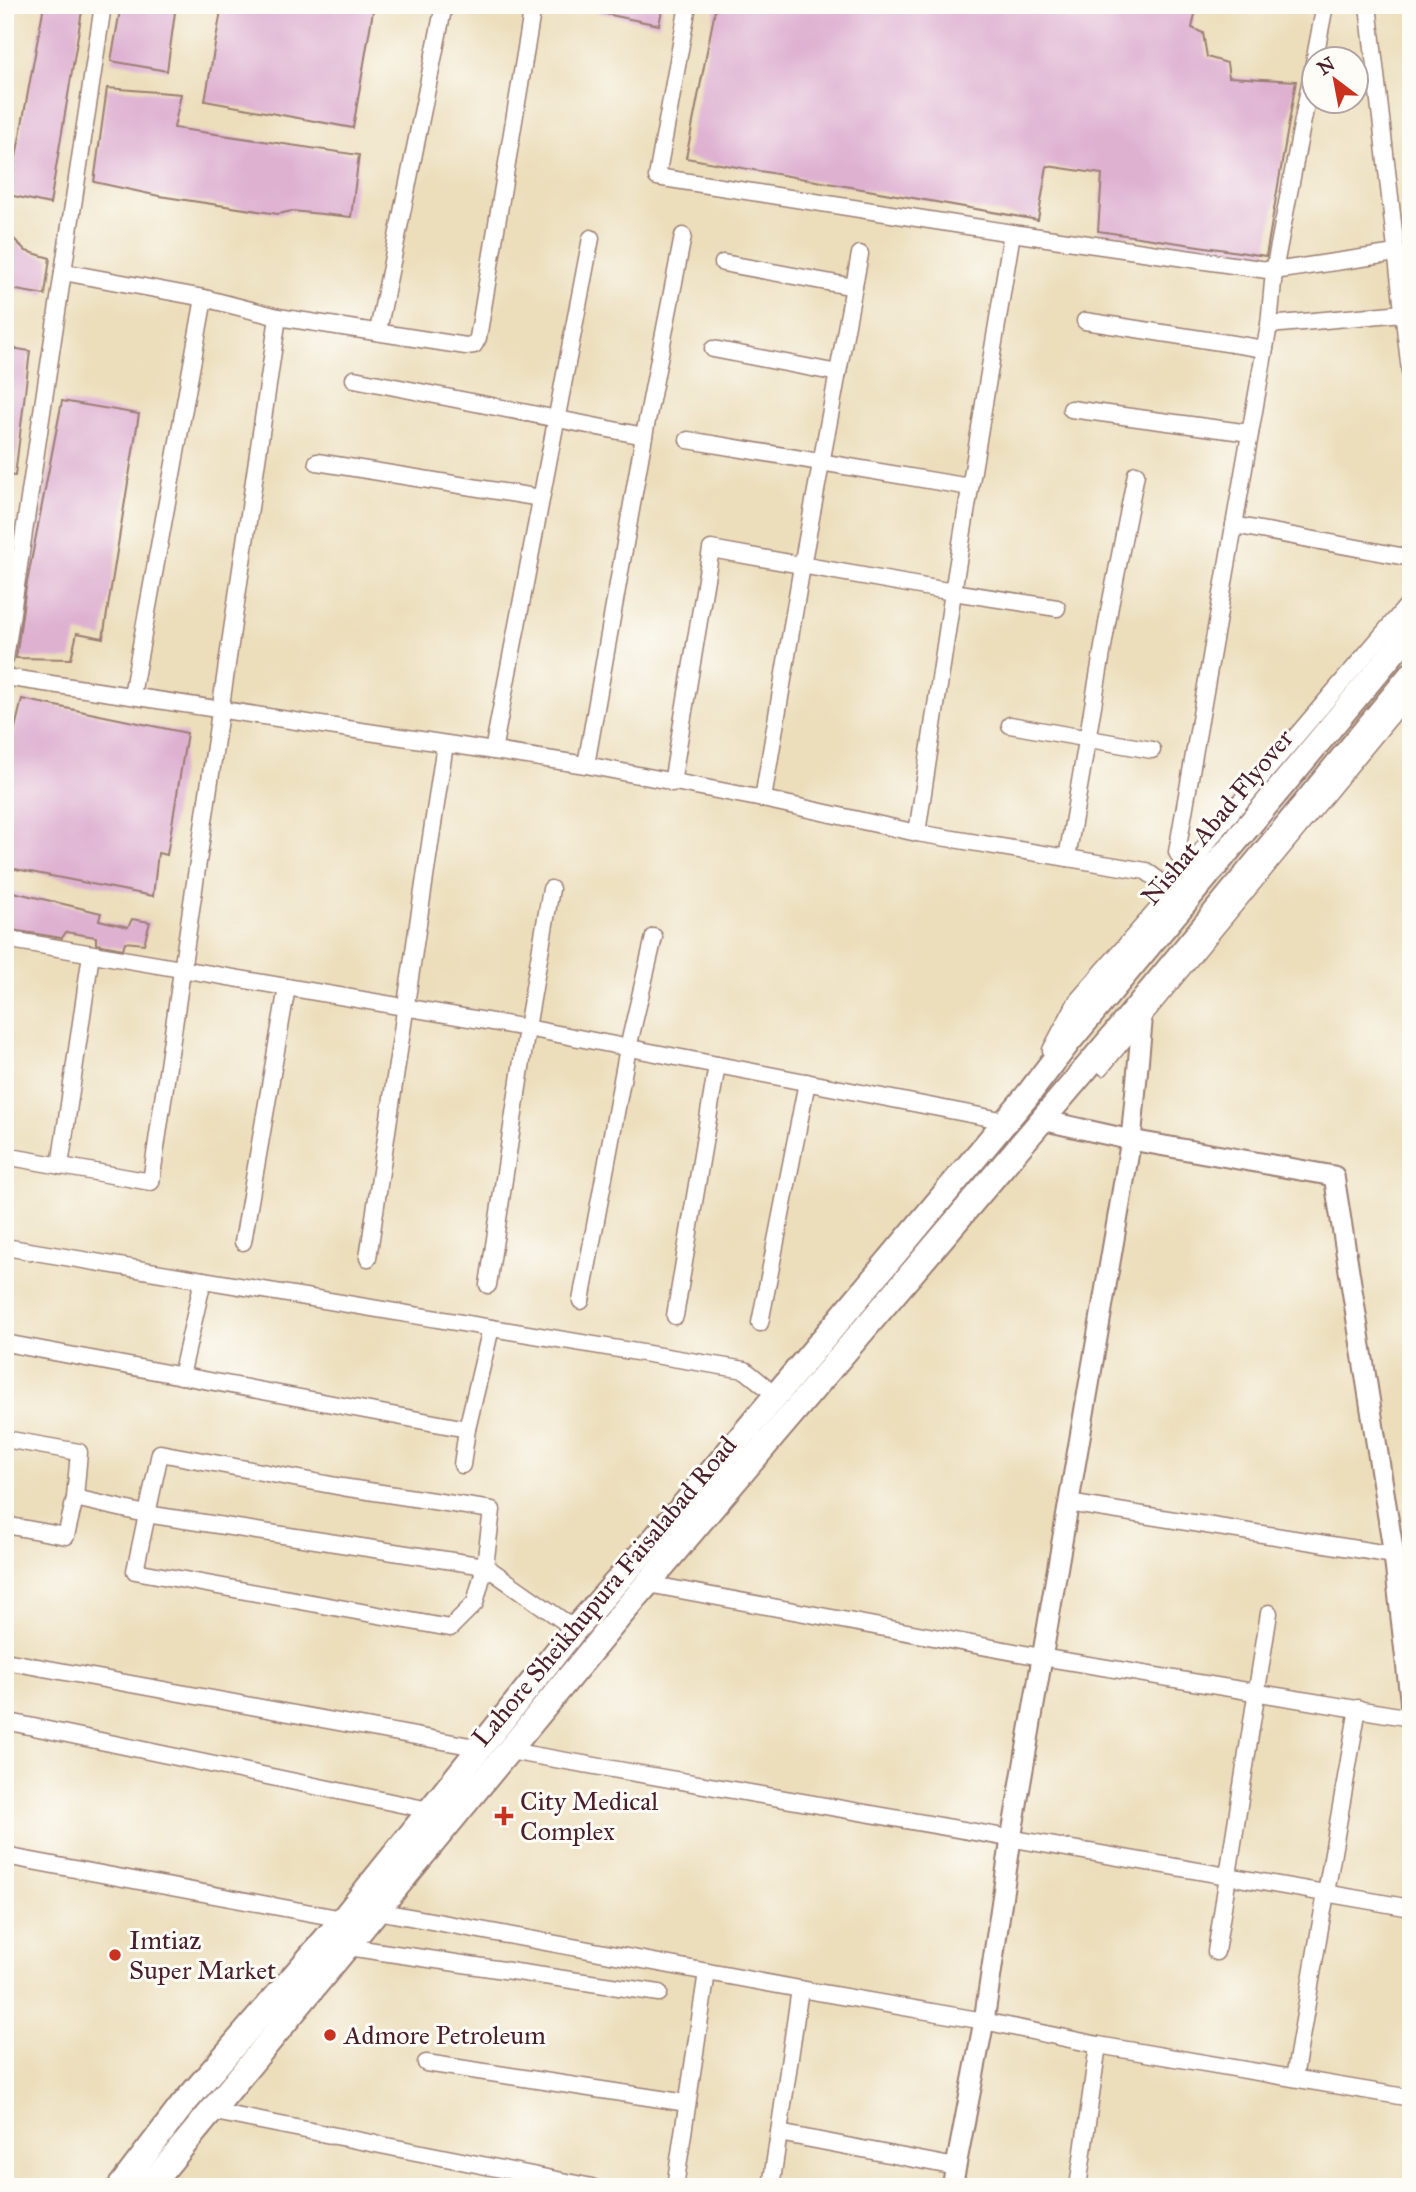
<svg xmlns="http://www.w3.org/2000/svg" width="1416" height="2192" font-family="'IM FELL Great Primer',serif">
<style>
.building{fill:#deb1d1}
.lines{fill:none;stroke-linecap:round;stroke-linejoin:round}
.service-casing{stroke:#9b7e73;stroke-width:11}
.minor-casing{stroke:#9b7e73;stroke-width:19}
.tertiary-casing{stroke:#9b7e73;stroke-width:23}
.trunk-casing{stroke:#9b7e73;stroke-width:28}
.service{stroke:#fff;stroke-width:8}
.minor{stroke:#fff;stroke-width:16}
.tertiary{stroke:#fff;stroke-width:19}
.trunk{stroke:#fff;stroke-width:24}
.poi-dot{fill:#c8321e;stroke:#fdfcf7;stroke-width:2.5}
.labels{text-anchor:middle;stroke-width:6;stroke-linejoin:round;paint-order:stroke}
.street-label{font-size:26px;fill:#4a1f2b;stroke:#fdfcf7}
.poi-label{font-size:26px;fill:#4a1f2b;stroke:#fdfcf7;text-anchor:start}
</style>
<rect width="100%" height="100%" fill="#fdfcf7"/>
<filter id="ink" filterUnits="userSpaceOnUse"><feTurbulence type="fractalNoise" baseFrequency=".0143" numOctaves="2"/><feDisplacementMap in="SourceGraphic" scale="14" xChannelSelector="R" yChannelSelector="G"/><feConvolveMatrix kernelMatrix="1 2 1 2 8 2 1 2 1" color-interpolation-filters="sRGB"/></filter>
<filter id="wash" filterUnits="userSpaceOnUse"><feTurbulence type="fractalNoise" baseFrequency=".00686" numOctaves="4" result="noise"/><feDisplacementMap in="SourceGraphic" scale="28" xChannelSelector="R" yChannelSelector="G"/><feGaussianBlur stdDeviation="1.57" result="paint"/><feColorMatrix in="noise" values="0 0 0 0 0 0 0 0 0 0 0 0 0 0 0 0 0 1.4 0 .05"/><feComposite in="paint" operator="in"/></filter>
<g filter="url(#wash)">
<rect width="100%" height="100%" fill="#ecdebb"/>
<g id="blocks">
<g class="building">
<path d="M 44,5 L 83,5 L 50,204 L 9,195 Z"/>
<path d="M 121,5 L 176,5 L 167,71 L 111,61 Z"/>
<path d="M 222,5 L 374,5 L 353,128 L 205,101 Z"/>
<path d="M 596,5 L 663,5 L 659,25 L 596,12 Z"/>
<path d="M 716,5 L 1197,5 L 1192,28 L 1203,33 L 1207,57 L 1227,63 L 1229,77 L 1296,81 L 1266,256 L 1098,231 L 1102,174 L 1047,166 L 1038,220 L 686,158 Z"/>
<path d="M 107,88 L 181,94 L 174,128 L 359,155 L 351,217 L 292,211 L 278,214 L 159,196 L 94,182 Z"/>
<path d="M 5,230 L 26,251 L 50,258 L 45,295 L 5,288 Z"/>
<path d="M 5,347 L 30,351 L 15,476 L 5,475 Z"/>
<path d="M 62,401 L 139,414 L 103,638 L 77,633 L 71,659 L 16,658 L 25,593 Z"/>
<path d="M 22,699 L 187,733 L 167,855 L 158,853 L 153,896 L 5,867 L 5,770 Z"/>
<path d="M 5,890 L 101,913 L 99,920 L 128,927 L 132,919 L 150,922 L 144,944 L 125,942 L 123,949 L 96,944 L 96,937 L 66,932 L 62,938 L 5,929 Z"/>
</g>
</g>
</g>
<g filter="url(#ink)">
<use href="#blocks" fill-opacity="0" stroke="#9b7e73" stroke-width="2"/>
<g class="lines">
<defs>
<path id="service" d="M 1103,1071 L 1411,698"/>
<g id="minor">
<path d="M 688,5 L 657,177 L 1012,233 L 1274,271 L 1269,325 L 1177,852 L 1188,870"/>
<path d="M 1325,5 L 1274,271 L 1396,253"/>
<path d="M 1368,5 L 1411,380"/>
<path d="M 1012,233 L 953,592 L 1057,608"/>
<path d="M 723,263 L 854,287"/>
<path d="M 63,272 L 204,298 L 278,317 L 466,346 L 474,345 L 478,338 L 532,12"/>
<path d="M 1085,321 L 1265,349"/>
<path d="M 1269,325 L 1403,313"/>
<path d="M 378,331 L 444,5"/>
<path d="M 713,349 L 838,373"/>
<path d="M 354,379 L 644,436"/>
<path d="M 1071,409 L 1250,433"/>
<path d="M 688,440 L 970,487"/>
<path d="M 317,462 L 541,498"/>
<path d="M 1234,525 L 1411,558"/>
<path d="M 5,659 L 103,5"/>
<path d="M 5,677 L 586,765 L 763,799 L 917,833 L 1146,871 L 1173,891"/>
<path d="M 132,695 L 204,298"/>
<path d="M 1010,725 L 1152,750"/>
<path d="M 493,751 L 591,238"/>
<path d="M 586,765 L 644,436 L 683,236"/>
<path d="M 672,783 L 711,549 L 953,592 L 917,833"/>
<path d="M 763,799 L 802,566 L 860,254"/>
<path d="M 1067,858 L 1110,606 L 1136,474"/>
<path d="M 5,939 L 527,1028 L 1006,1121"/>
<path d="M 1051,1050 L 1077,1001 L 1173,891 L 1218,828 L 1411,601"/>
<path d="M 5,1156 L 151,1182 L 278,317"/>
<path d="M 60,1166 L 91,954"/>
<path d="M 243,1242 L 287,987"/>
<path d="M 5,1247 L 745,1370 L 776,1395"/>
<path d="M 368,1258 L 445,744"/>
<path d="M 488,1285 L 527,1028 L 551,889"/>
<path d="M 581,1301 L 628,1048 L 654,937"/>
<path d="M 675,1316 L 717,1065"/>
<path d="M 760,1323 L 807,1082"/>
<path d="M 5,1343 L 467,1429"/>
<path d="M 181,1376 L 203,1280"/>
<path d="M 5,1439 L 79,1452 L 75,1498"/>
<path d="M 160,1453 L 342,1487 L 492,1510 L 485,1566 L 475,1603 L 450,1628 L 135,1571 Z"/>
<path d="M 462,1465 L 467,1429 L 491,1328"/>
<path d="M 1068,1503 L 1394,1555"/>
<path d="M 5,1525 L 66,1536 L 75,1498 L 146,1514 L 485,1566 L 575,1629"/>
<path d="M 648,1584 L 1041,1657 L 1411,1718"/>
<path d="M 5,1661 L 481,1748"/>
<path d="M 5,1721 L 429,1810"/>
<path d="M 509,1751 L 1411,1908"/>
<path d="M 5,1856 L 343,1919"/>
<path d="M 377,1911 L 800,1989 L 984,2021 L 1098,2045 L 1411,2098"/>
<path d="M 348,1947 L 659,1993"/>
<path d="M 1216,1952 L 1269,1613"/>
<path d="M 426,2063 L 687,2103"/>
<path d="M 1294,2078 L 1358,1708"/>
<path d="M 210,2111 L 592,2187"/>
<path d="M 779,2133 L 956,2167"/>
<path d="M 675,2187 L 707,1972"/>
<path d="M 771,2187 L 800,1989"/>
<path d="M 1078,2187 L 1098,2045"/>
</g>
<g id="tertiary">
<path d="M 1042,1120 L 1131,1140 L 1334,1176 L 1394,1555 L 1411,1707"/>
<path d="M 952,2187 L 984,2021 L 1011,1839 L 1131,1140 L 1142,1023"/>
</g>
<g id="trunk">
<path d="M 120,2187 L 181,2107 L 343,1919 L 575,1629 L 679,1511 L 1027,1096 L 1069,1041 L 1411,631"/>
<path d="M 149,2187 L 613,1624 L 1111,1039 L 1411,675"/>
</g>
</defs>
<use href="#service" class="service-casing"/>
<use href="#minor" class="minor-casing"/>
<use href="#tertiary" class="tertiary-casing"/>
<use href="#trunk" class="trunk-casing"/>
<use href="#service" class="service"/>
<use href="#minor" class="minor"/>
<use href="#tertiary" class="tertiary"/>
<use href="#trunk" class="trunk"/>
</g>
</g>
<g class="poi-dot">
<path d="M500.5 1805.5h7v7h7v7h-7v7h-7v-7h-7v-7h7z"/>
<circle cx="115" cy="1955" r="7"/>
<circle cx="330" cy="2035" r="7"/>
</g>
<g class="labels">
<g class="street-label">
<text transform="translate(1217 817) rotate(-50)" y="9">Nishat Abad Flyover</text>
<text transform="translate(604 1591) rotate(-50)" y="9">Lahore Sheikhupura Faisalabad Road</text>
</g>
<g class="poi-label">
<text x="520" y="1810">City Medical<tspan x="520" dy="30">Complex</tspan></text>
<text x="129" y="1949">Imtiaz<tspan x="129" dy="30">Super Market</tspan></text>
<text x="344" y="2044">Admore Petroleum</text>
</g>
</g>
<rect width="1416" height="2192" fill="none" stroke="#fdfcf7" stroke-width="28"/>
<g transform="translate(1335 80) rotate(328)"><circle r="33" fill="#fdfcf7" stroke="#b5a4a5" stroke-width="2"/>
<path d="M0-5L12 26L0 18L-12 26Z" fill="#c8321e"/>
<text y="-10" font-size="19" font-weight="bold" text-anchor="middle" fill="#4a1f2b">N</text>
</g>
</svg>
